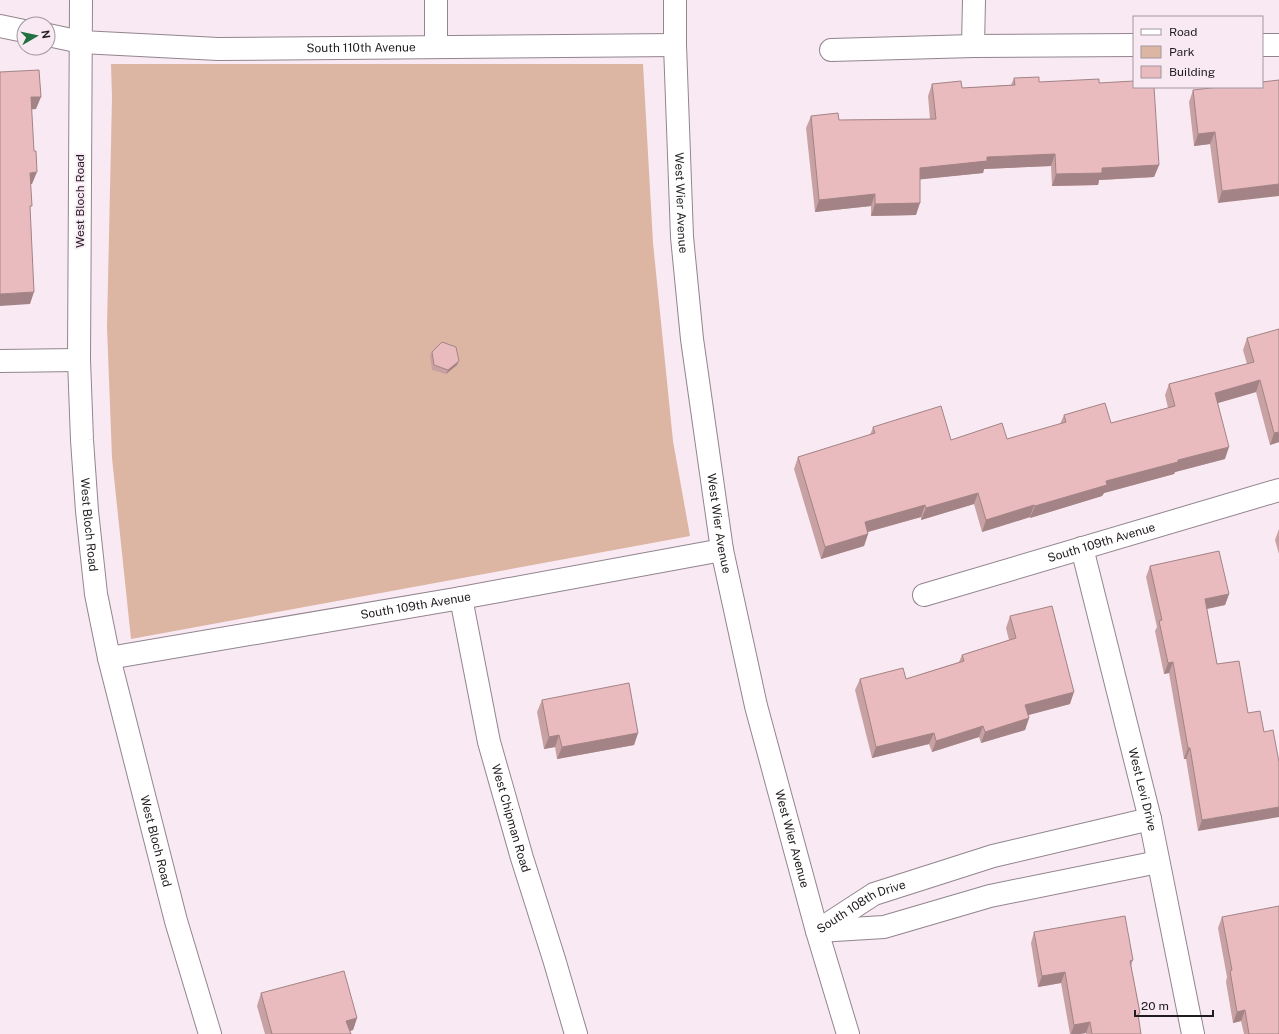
<svg xmlns="http://www.w3.org/2000/svg" width="1279" height="1034" font-family="'Public Sans',sans-serif">
<style>
.green{fill:#dcb6a3}
.lines{fill:none;stroke-linecap:round;stroke-linejoin:round}
.minor-casing{stroke:#92858e;stroke-width:24}
.minor{stroke:#fff;stroke-width:22}
.wall{fill:#c8a1a3}
.shaded-wall{fill:#a38385}
.building{fill:#e9bbbe;stroke:#a38385}
.labels{text-anchor:middle;stroke-width:3.5;stroke-linejoin:round;paint-order:stroke}
.street-label{font-size:12px;fill:#201b1e;stroke:#f8e9f3}
</style>
<rect width="100%" height="100%" fill="#f8e9f3"/>
<path class="green" d="M 111,64 L 643,64 L 653,243 L 673,441 L 690,536 L 131,639 L 112,458 L 107,327 L 112,98 Z"/>
<g class="lines">
<defs>
<g id="minor">
<path id="s1" d="M 81,0 L 79,360 L 82,440 L 87,511 L 96,594 L 109,658 L 176,921 L 210,1034"/>
<path id="s2" d="M 675,0 L 675,45 L 682,237 L 692,339 L 722,550 L 756,706 L 817,931 L 848,1034"/>
<path d="M 0,26 L 24,31"/>
<path id="s3" d="M 48,35 L 81,42 L 218,49 L 675,45"/>
<path d="M 1262,45 L 1279,45"/>
<path d="M 973,46 L 974,0"/>
<path d="M 436,47 L 436,0"/>
<path d="M 831,50 L 973,46 L 1134,45"/>
<path d="M 0,361 L 79,360"/>
<path id="s4" d="M 1082,548 L 1150,819 L 1193,1034"/>
<path id="s5" d="M 924,595 L 1279,490"/>
<path id="s6" d="M 461,598 L 489,742 L 522,858 L 554,959 L 576,1034"/>
<path id="s7" d="M 109,658 L 461,598 L 722,550"/>
<path id="s8" d="M 817,931 L 874,894 L 993,856 L 1150,819"/>
<path d="M 818,931 L 884,927 L 990,896 L 1158,862"/>
</g>
</defs>
<use href="#minor" class="minor-casing"/>
<use href="#minor" class="minor"/>
</g>
<g class="wall">
<path d="M 1014,78 L 1039,82 L 1099,83 L 1159,165 L 1154,177 L 1099,180 L 1098,185 L 1052,186 L 1051,166 L 984,169 L 983,173 L 920,179 L 916,215 L 871,216 L 871,206 L 815,212 L 806,128 L 811,116 L 839,120 L 930,119 L 928,96 L 932,84 L 962,88 L 1011,85 Z"/>
<path d="M 1262,87 L 1218,203 L 1210,144 L 1194,146 L 1189,102 L 1193,90 Z"/>
<path d="M 1247,338 L 1279,442 L 1270,445 L 1256,392 L 1218,403 L 1225,459 L 1175,472 L 1174,474 L 1104,493 L 1102,496 L 1030,518 L 1030,517 L 982,532 L 974,504 L 921,520 L 921,517 L 868,532 L 868,534 L 864,546 L 821,559 L 794,469 L 798,457 L 870,435 L 873,427 L 951,440 L 1007,439 L 1060,424 L 1064,415 L 1111,423 L 1168,408 L 1165,395 L 1169,384 L 1247,364 L 1243,350 Z"/>
<path d="M 432,352 L 457,365 L 446,374 L 432,370 L 430,356 Z"/>
<path d="M 1279,529 L 1279,554 L 1275,540 Z"/>
<path d="M 1150,566 L 1229,594 L 1225,605 L 1207,609 L 1217,664 L 1248,713 L 1198,831 L 1186,759 L 1184,759 L 1169,673 L 1164,674 L 1155,631 L 1157,627 L 1146,577 Z"/>
<path d="M 1010,616 L 1070,704 L 1028,715 L 1029,718 L 1025,730 L 981,743 L 979,737 L 932,752 L 929,744 L 872,758 L 855,690 L 860,679 L 906,679 L 959,662 L 962,655 L 1009,640 L 1006,628 Z"/>
<path d="M 542,700 L 638,733 L 634,745 L 557,759 L 555,747 L 544,749 L 537,712 Z"/>
<path d="M 1222,917 L 1279,1034 L 1244,1034 L 1241,1021 L 1233,1023 L 1226,982 L 1227,977 L 1218,928 Z"/>
<path d="M 1034,932 L 1133,960 L 1131,966 L 1140,1013 L 1138,1018 L 1141,1034 L 1086,1034 L 1086,1033 L 1080,1034 L 1070,1034 L 1061,983 L 1038,987 L 1031,943 Z"/>
<path d="M 261,993 L 357,1018 L 353,1030 L 350,1031 L 351,1034 L 265,1034 L 257,1006 Z"/>
</g>
<g class="shaded-wall">
<path d="M 31,97 L 41,97 L 36,109 L 27,110 Z"/>
<path d="M 1215,132 L 1210,144 L 1194,146 L 1198,134 Z"/>
<path d="M 1055,154 L 1051,166 L 984,169 L 983,173 L 915,180 L 920,168 L 987,157 Z"/>
<path d="M 1159,165 L 1154,177 L 1099,180 L 1098,185 L 1052,186 L 1056,174 L 1102,168 Z"/>
<path d="M 37,172 L 32,184 L 26,185 L 30,173 Z"/>
<path d="M 1279,184 L 1279,196 L 1218,203 L 1222,191 Z"/>
<path d="M 875,194 L 871,206 L 815,212 L 819,200 Z"/>
<path d="M 920,203 L 916,215 L 871,216 L 875,204 Z"/>
<path d="M 34,292 L 30,304 L 0,306 L 0,294 Z"/>
<path d="M 459,361 L 457,365 L 446,374 L 448,370 Z"/>
<path d="M 1260,380 L 1256,392 L 1211,405 L 1215,393 Z"/>
<path d="M 1279,432 L 1279,442 L 1270,445 L 1274,433 Z"/>
<path d="M 1229,447 L 1225,459 L 1175,472 L 1174,474 L 1104,493 L 1102,496 L 1030,518 L 1035,506 L 1106,481 L 1178,460 Z"/>
<path d="M 978,493 L 974,504 L 921,520 L 926,508 Z"/>
<path d="M 925,505 L 921,517 L 860,534 L 865,522 Z"/>
<path d="M 1034,505 L 1030,517 L 982,532 L 986,520 Z"/>
<path d="M 868,534 L 864,546 L 821,559 L 825,547 Z"/>
<path d="M 1229,594 L 1225,605 L 1201,610 L 1205,599 Z"/>
<path d="M 1173,662 L 1169,673 L 1164,674 L 1168,663 Z"/>
<path d="M 1074,692 L 1070,704 L 1021,717 L 1025,705 Z"/>
<path d="M 1029,718 L 1025,730 L 981,743 L 985,732 Z"/>
<path d="M 983,726 L 979,737 L 932,752 L 936,741 Z"/>
<path d="M 638,733 L 634,745 L 557,759 L 562,747 Z"/>
<path d="M 934,733 L 929,744 L 872,758 L 876,747 Z"/>
<path d="M 559,735 L 555,747 L 544,749 L 549,737 Z"/>
<path d="M 1188,748 L 1190,748 L 1186,759 L 1184,759 Z"/>
<path d="M 1279,807 L 1279,817 L 1198,831 L 1202,820 Z"/>
<path d="M 1065,972 L 1061,983 L 1038,987 L 1042,976 Z"/>
<path d="M 1245,1010 L 1241,1021 L 1233,1023 L 1237,1012 Z"/>
<path d="M 357,1018 L 353,1030 L 342,1033 L 346,1021 Z"/>
<path d="M 1090,1022 L 1086,1033 L 1080,1034 L 1071,1034 L 1074,1025 Z"/>
</g>
<g class="building">
<path d="M 39,70 L 41,97 L 31,97 L 34,151 L 36,151 L 37,172 L 30,173 L 32,206 L 30,206 L 34,292 L 0,294 L 0,72 Z"/>
<path d="M 1039,77 L 1039,82 L 1099,79 L 1099,83 L 1134,81 L 1134,87 L 1154,87 L 1159,165 L 1102,168 L 1102,173 L 1056,174 L 1055,154 L 987,157 L 987,161 L 920,168 L 920,203 L 875,204 L 875,194 L 819,200 L 811,116 L 838,113 L 839,120 L 936,119 L 932,84 L 961,81 L 962,88 L 1015,85 L 1014,78 Z"/>
<path d="M 1279,80 L 1279,184 L 1222,191 L 1215,132 L 1198,134 L 1193,90 L 1219,87 L 1262,87 L 1262,82 Z"/>
<path d="M 1279,329 L 1279,432 L 1274,433 L 1260,380 L 1215,393 L 1229,447 L 1178,460 L 1178,462 L 1106,481 L 1107,485 L 1035,506 L 1034,505 L 986,520 L 978,493 L 926,508 L 925,505 L 865,522 L 868,534 L 825,547 L 798,457 L 875,433 L 873,427 L 941,406 L 951,440 L 1002,423 L 1007,439 L 1066,422 L 1064,415 L 1105,403 L 1111,423 L 1175,406 L 1169,384 L 1254,362 L 1247,338 Z"/>
<path d="M 442,342 L 456,347 L 459,361 L 448,370 L 434,365 L 432,352 Z"/>
<path d="M 1219,551 L 1229,594 L 1205,599 L 1217,664 L 1239,661 L 1248,713 L 1260,711 L 1264,732 L 1273,730 L 1279,762 L 1279,807 L 1202,820 L 1190,748 L 1188,748 L 1173,662 L 1168,663 L 1159,621 L 1162,620 L 1150,566 Z"/>
<path d="M 1052,606 L 1074,692 L 1025,705 L 1029,718 L 985,732 L 983,726 L 936,741 L 934,733 L 876,747 L 860,679 L 903,668 L 906,679 L 964,661 L 962,655 L 1016,638 L 1010,616 Z"/>
<path d="M 629,683 L 638,733 L 562,747 L 559,735 L 549,737 L 542,700 Z"/>
<path d="M 1279,906 L 1279,1034 L 1249,1034 L 1245,1010 L 1237,1012 L 1230,971 L 1232,970 L 1222,917 Z"/>
<path d="M 1125,916 L 1133,960 L 1130,961 L 1140,1013 L 1138,1014 L 1141,1034 L 1092,1034 L 1090,1022 L 1074,1025 L 1065,972 L 1042,976 L 1034,932 Z"/>
<path d="M 344,971 L 357,1018 L 346,1021 L 351,1034 L 272,1034 L 261,993 Z"/>
</g>
<g class="labels">
<g class="street-label">
<text dy="4" stroke="none"><textPath href="#s3" startOffset="314">South 110th Avenue</textPath></text>
<text transform="translate(80 201) rotate(-90)" y="4">West Bloch Road</text>
<text dy="4" stroke="none"><textPath href="#s2" startOffset="203">West Wier Avenue</textPath></text>
<text dy="4" stroke="none"><textPath href="#s1" startOffset="525">West Bloch Road</textPath></text>
<text dy="4" stroke="none"><textPath href="#s2" startOffset="526">West Wier Avenue</textPath></text>
<text dy="4" stroke="none"><textPath href="#s5" startOffset="185">South 109th Avenue</textPath></text>
<text dy="4" stroke="none"><textPath href="#s7" startOffset="311">South 109th Avenue</textPath></text>
<text dy="4" stroke="none"><textPath href="#s4" startOffset="249">West Levi Drive</textPath></text>
<text dy="4" stroke="none"><textPath href="#s6" startOffset="226">West Chipman Road</textPath></text>
<text dy="4" stroke="none"><textPath href="#s2" startOffset="850">West Wier Avenue</textPath></text>
<text dy="4" stroke="none"><textPath href="#s1" startOffset="849">West Bloch Road</textPath></text>
<text dy="4" stroke="none"><textPath href="#s8" startOffset="51">South 108th Drive</textPath></text>
</g>
</g>
<rect x="1133" y="16" width="130" height="72" fill="#f8e9f3" stroke="#a2979e"/>
<rect x="1141" y="29" width="20" height="6" fill="#ffffff" stroke="#a2979e"/>
<text x="1169" y="36" font-size="12" fill="#201b1e">Road</text>
<rect x="1141" y="46" width="20" height="12" fill="#dcb6a3" stroke="#a2979e"/>
<text x="1169" y="56" font-size="12" fill="#201b1e">Park</text>
<rect x="1141" y="66" width="20" height="12" fill="#e9bbbe" stroke="#a2979e"/>
<text x="1169" y="76" font-size="12" fill="#201b1e">Building</text>
<g transform="translate(36 36) rotate(81)"><circle r="19" fill="#f8e9f3" stroke="#a2979e"/>
<path d="M0-3L7 15L0 10L-7 15Z" fill="#207040"/>
<text y="-6" font-size="11" font-weight="bold" text-anchor="middle" fill="#201b1e">N</text>
</g>
<path d="M1135 1010v6h78v-6" fill="none" stroke="#201b1e" stroke-width="2"/>
<text x="1141" y="1010" font-size="12" fill="#201b1e" stroke="#f8e9f3" stroke-width="3" paint-order="stroke">20 m</text>
</svg>
